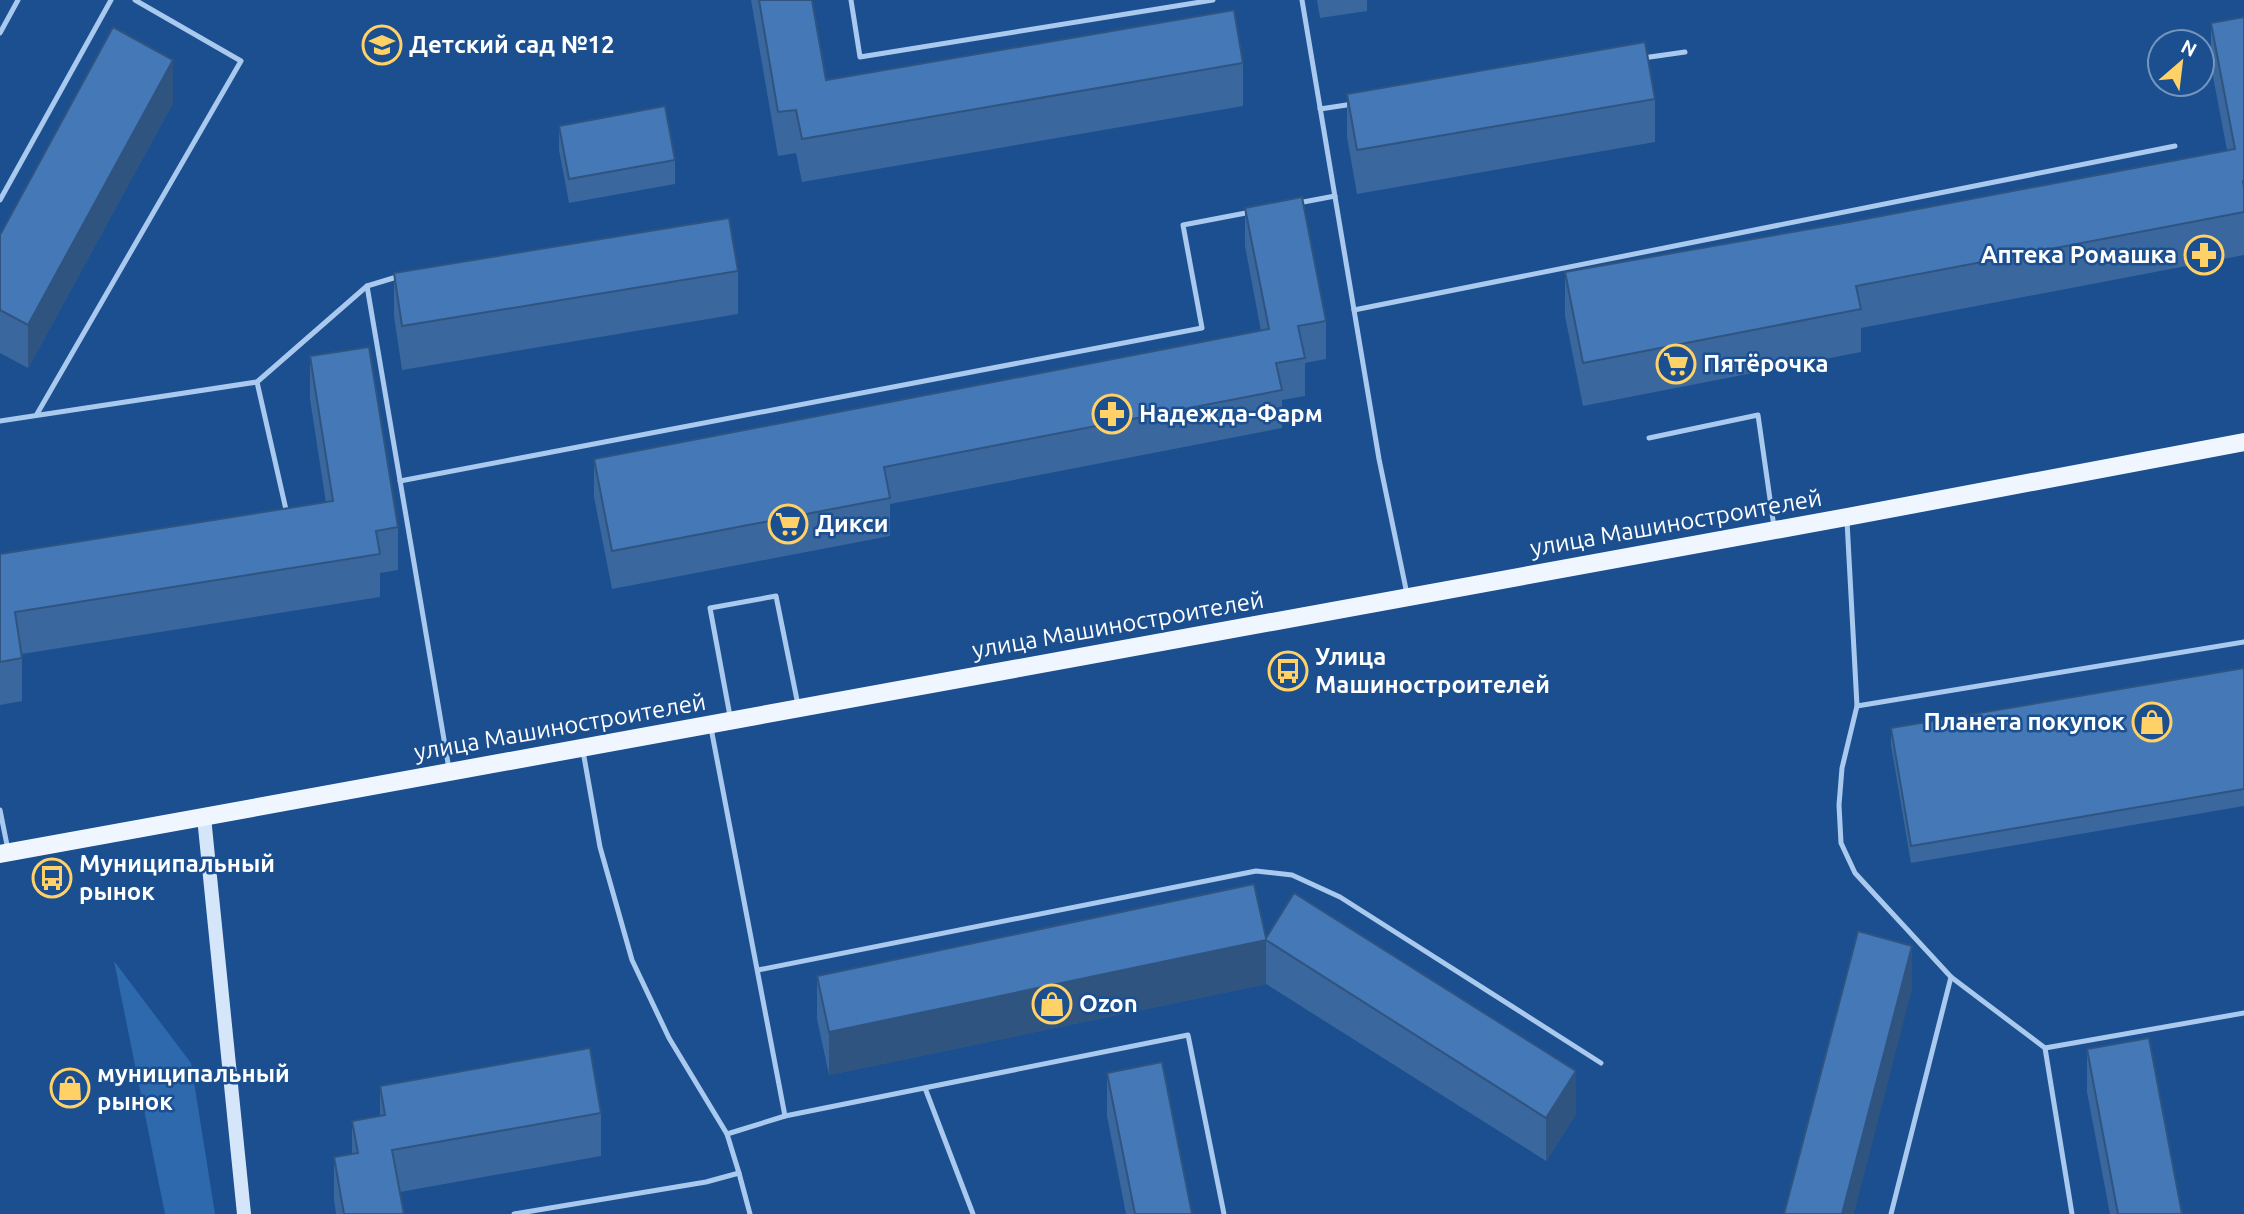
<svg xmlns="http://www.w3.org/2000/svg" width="2244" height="1214" font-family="Ubuntu,sans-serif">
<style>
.green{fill:#2e69ad}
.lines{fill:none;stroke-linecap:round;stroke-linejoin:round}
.lane{stroke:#a9c9ee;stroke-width:5}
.secondary{stroke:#d6e6fa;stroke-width:14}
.primary{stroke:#f0f6ff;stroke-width:18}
.wall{fill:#3a679d}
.shaded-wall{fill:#305480}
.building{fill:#4478b7;stroke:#305480;stroke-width:2}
.labels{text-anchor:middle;stroke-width:5;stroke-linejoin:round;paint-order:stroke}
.poi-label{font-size:24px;font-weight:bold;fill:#fff;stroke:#1b4f8f;text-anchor:start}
.street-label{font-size:24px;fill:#fff;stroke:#1b4f8f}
</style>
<rect width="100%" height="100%" fill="#1b4f8f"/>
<path class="green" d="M 114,961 L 191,1063 L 215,1214 L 165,1214 Z"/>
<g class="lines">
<g class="lane">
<path d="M 851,0 L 860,57 L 1213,0"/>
<path d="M 1302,0 L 1379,459 L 1407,594"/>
<path d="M 0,33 L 18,0"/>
<path d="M 1643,58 L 1685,52"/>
<path d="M 1320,109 L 1353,104"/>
<path d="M 0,200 L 111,0"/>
<path d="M 1298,203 L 1335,196"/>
<path d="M 367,286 L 449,769"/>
<path d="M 1354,310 L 2175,146"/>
<path d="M 37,414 L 241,61 L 135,0"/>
<path d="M 0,421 L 257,382"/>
<path d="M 1649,438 L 1758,415 L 1774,527"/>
<path d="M 400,481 L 1202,328 L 1183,225 L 1251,212"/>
<path d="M 287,514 L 257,382 L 367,286 L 400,276"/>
<path d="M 1847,521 L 1857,706 L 1842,768 L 1839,805 L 1841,843 L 1855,873 L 1951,977 L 2045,1048 L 2072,1214"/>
<path d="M 1857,706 L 2244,642"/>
<path d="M 730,716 L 710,608 L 776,596 L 798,705"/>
<path d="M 711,728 L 785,1116"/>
<path d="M 0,810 L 8,850"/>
<path d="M 758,970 L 1256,871 L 1292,875 L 1340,897 L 1601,1063"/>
<path d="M 2045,1048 L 2244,1013"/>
<path d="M 925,1088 L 973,1214"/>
<path d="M 727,1134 L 785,1116 L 1188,1035 L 1224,1214"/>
<path d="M 739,1173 L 750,1214"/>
<path d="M 514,1214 L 706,1182 L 739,1173 L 727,1134 L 669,1038 L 632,960 L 600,847 L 583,751"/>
<path d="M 1891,1214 L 1951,977"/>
</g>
<path class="secondary" d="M 204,817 L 244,1214"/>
<path class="primary" d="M 0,854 L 1847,517 L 2244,442"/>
</g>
<g class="wall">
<path d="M 751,0 L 812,0 L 826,80 L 1243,63 L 1243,106 L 802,182 L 796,153 L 778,156 Z"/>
<path d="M 1317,0 L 1367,0 L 1367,11 L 1320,18 Z"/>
<path d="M 2244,17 L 2244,255 L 1861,328 L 1861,352 L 1583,406 L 1565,316 L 1565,272 L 1844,223 L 2227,150 L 2211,66 L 2211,23 Z"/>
<path d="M 1347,94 L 1655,99 L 1655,142 L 1357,194 L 1347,137 Z"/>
<path d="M 173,103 L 28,368 L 0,353 L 0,235 Z"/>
<path d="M 559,126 L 675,160 L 675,184 L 569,203 L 559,150 Z"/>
<path d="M 1245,208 L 1326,321 L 1326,359 L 1305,363 L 1305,396 L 1282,400 L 1282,428 L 890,504 L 890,536 L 612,589 L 594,497 L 594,459 L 1261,331 L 1245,246 Z"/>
<path d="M 738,271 L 738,314 L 402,370 L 394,316 L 394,273 Z"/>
<path d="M 310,356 L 398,527 L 398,570 L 380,573 L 380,597 L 22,654 L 22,701 L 0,705 L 0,554 L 326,503 L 310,399 Z"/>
<path d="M 2244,668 L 2244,806 L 1911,863 L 1891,745 L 1891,728 Z"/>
<path d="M 1266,938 L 1576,1114 L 1546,1161 L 1266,984 L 829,1075 L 817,1019 L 817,976 Z"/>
<path d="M 2087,1049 L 2182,1214 L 2110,1214 L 2087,1092 Z"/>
<path d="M 1107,1073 L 1192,1214 L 1126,1214 L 1107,1116 Z"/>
<path d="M 380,1086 L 601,1113 L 601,1156 L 400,1192 L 404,1214 L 336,1214 L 334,1200 L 334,1157 L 352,1154 L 352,1121 L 380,1116 Z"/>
</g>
<g class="shaded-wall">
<path d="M 173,60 L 173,103 L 28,368 L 28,325 Z"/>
<path d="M 1266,940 L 1266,984 L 829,1075 L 829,1032 Z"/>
<path d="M 1912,946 L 1912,989 L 1854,1214 L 1842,1214 Z"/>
<path d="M 1576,1071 L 1576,1114 L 1546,1161 L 1546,1118 Z"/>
</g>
<g class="building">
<path d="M 759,0 L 812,0 L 826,80 L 1234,10 L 1243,63 L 802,139 L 796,110 L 778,112 Z"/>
<path d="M 2244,17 L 2244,181 L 2243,181 L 2244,188 L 2244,212 L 1856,286 L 1861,309 L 1583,363 L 1565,272 L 1844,223 L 2235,149 L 2211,23 Z"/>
<path d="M 113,27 L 173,60 L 28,325 L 0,310 L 0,235 Z"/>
<path d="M 1645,42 L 1655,99 L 1357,150 L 1347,94 Z"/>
<path d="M 665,106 L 675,160 L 569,179 L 559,126 Z"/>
<path d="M 1302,197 L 1326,321 L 1298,326 L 1305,358 L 1276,363 L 1282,390 L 884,467 L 890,498 L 612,551 L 594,459 L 1269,329 L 1245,208 Z"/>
<path d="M 729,218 L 738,271 L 402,326 L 394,273 Z"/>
<path d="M 369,347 L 398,527 L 376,531 L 380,554 L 15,612 L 22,658 L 0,662 L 0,554 L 333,501 L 310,356 Z"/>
<path d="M 2244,668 L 2244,789 L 1911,846 L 1891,728 Z"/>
<path d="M 1254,884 L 1266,938 L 1294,893 L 1576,1071 L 1546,1118 L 1266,940 L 829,1032 L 817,976 Z"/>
<path d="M 1858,931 L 1912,946 L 1842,1214 L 1784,1214 Z"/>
<path d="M 2149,1038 L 2182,1214 L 2118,1214 L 2087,1049 Z"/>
<path d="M 590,1048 L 601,1113 L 392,1150 L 404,1214 L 344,1214 L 334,1157 L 358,1153 L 352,1121 L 385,1115 L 380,1086 Z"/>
<path d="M 1162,1062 L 1192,1214 L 1135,1214 L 1107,1073 Z"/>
</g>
<defs>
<symbol id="school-ring" viewBox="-11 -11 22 22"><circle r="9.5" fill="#1b4f8f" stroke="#ffd166" stroke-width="1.5"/><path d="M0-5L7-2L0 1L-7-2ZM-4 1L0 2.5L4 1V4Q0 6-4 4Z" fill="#ffd166"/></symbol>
<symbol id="pharmacy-ring" viewBox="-11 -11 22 22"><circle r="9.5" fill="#1b4f8f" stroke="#ffd166" stroke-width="1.5"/><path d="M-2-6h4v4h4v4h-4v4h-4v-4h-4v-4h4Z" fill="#ffd166"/></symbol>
<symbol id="supermarket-ring" viewBox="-11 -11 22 22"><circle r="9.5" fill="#1b4f8f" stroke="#ffd166" stroke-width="1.5"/><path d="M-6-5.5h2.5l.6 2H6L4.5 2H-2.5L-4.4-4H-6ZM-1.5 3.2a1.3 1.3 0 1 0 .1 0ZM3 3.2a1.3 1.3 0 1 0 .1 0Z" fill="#ffd166"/></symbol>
<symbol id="bus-ring" viewBox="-11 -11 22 22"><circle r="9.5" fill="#1b4f8f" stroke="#ffd166" stroke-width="1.5"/><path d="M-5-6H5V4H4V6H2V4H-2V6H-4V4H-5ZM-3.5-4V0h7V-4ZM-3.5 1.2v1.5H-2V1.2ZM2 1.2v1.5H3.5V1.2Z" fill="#ffd166"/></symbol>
<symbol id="shop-ring" viewBox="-11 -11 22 22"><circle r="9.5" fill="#1b4f8f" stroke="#ffd166" stroke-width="1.5"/><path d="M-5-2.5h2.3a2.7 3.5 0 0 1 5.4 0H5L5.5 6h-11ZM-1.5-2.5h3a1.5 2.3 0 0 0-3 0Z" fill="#ffd166"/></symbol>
</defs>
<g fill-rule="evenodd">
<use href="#school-ring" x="360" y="23" width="44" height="44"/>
<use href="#pharmacy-ring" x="2182" y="233" width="44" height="44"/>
<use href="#supermarket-ring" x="1654" y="342" width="44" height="44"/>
<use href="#pharmacy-ring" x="1090" y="392" width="44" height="44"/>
<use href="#supermarket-ring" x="766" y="502" width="44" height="44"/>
<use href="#bus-ring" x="1266" y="649" width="44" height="44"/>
<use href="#shop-ring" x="2130" y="700" width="44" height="44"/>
<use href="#bus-ring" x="30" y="856" width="44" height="44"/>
<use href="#shop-ring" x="1030" y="982" width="44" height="44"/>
<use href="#shop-ring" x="48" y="1066" width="44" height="44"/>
</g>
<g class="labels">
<g class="poi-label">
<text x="409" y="53">Детский сад №12</text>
<text x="2177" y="263" text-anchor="end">Аптека Ромашка</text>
<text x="1703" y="372">Пятёрочка</text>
<text x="1139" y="422">Надежда-Фарм</text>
<text x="815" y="532">Дикси</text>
<text x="1315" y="665">Улица<tspan x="1315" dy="28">Машиностроителей</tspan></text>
<text x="2125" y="730" text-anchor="end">Планета покупок</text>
<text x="79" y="872">Муниципальный<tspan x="79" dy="28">рынок</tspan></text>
<text x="1079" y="1012">Ozon</text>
<text x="97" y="1082">муниципальный<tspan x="97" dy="28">рынок</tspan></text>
</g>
<g class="street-label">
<text transform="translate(1676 523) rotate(-10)" y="8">улица Машиностроителей</text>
<text transform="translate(1118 625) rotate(-10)" y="8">улица Машиностроителей</text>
<text transform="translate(560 727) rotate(-10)" y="8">улица Машиностроителей</text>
</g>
</g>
<g transform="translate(2181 63) rotate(28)"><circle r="33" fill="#1b4f8f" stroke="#7695bc" stroke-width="2"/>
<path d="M0-5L12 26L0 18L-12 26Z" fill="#ffd166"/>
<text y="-10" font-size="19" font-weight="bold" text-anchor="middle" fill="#ffffff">N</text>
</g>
</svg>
